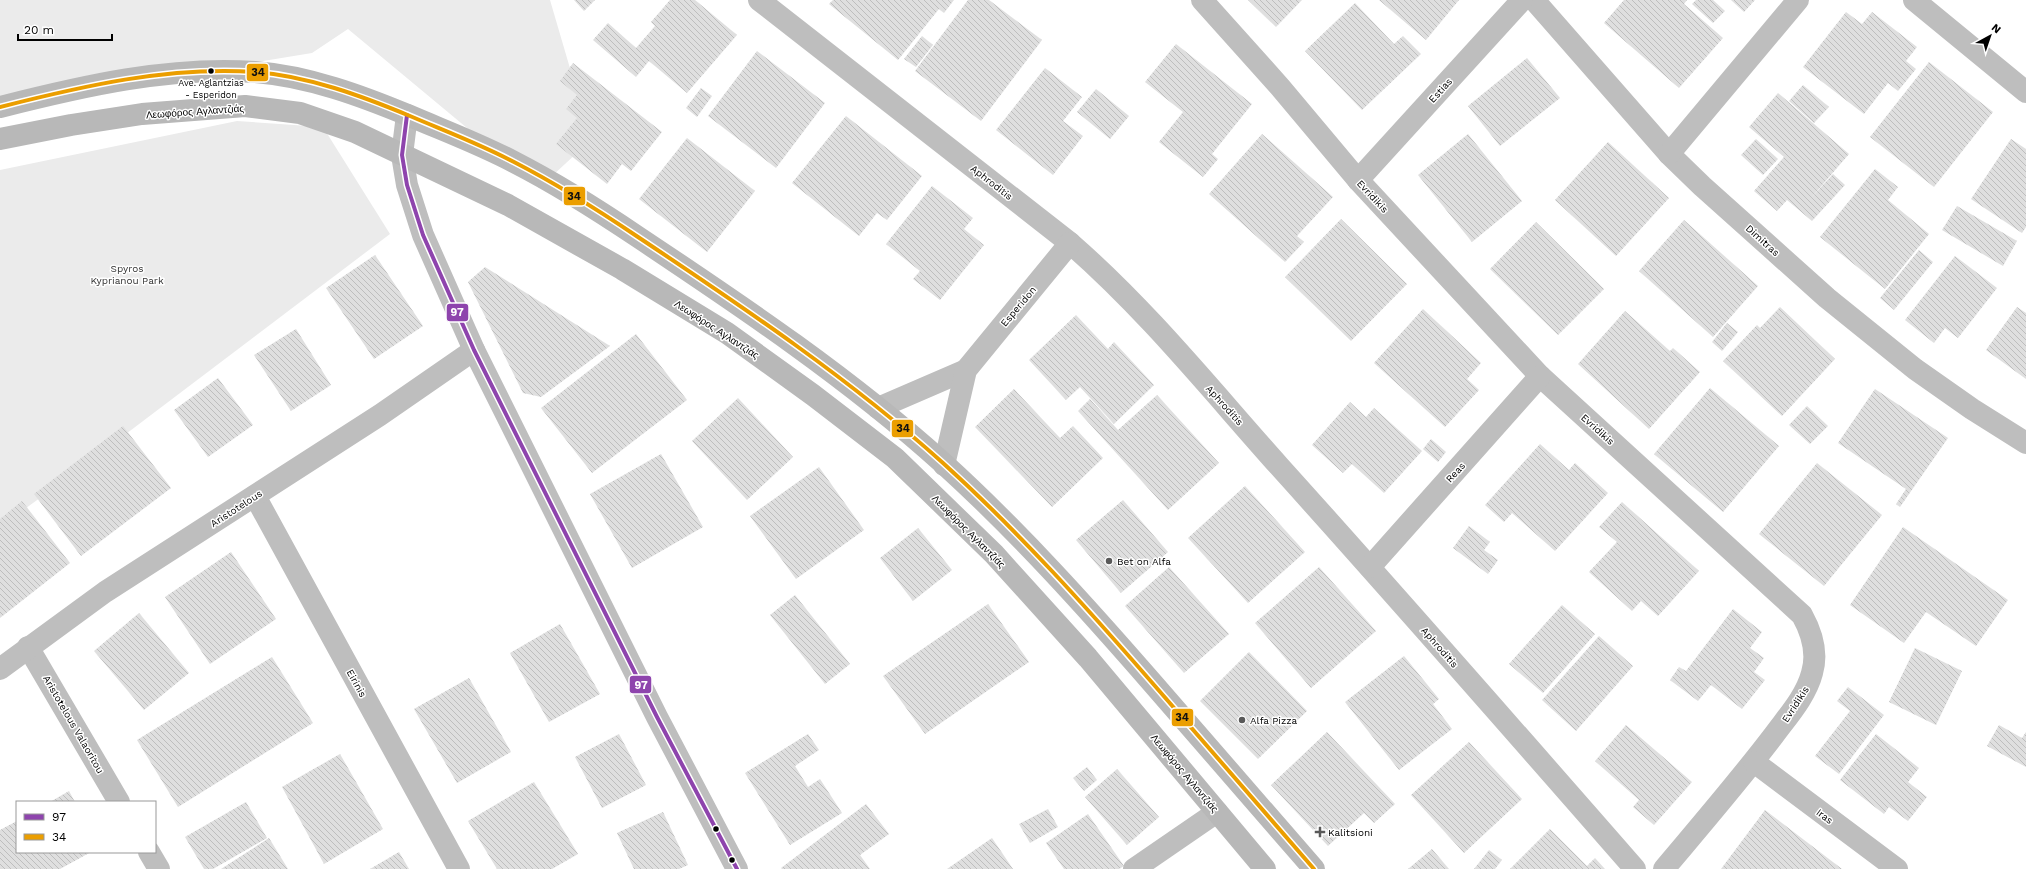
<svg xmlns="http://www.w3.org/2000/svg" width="2026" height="869" font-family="'Work Sans',sans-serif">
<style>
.park{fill:#ebebeb}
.building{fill:url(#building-back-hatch)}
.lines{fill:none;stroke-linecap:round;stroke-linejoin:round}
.street{stroke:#bebebe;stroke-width:22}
.secondary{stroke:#b8b8b8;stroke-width:22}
.bus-1-casing{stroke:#fff;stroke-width:7}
.bus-2-casing{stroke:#fff;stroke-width:7}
.bus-1{stroke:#8e44ad;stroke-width:4}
.bus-2{stroke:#eb9e00;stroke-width:4}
.bus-dot{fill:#000;stroke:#fff;stroke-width:1.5}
.poi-dot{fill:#595959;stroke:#fff;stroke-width:1.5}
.labels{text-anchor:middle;stroke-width:3;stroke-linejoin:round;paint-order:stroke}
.bus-label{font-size:9px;fill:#000;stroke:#fff}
.street-label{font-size:10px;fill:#000;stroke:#fff}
.park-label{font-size:10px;fill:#323232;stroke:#fff}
.poi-label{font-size:10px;fill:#000;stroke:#fff;text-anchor:start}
.line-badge{stroke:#fff;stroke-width:1.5}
.badge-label{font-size:11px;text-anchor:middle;font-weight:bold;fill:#fff}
.pale-badge-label{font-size:11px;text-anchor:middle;font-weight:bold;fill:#111}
</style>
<defs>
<pattern id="building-back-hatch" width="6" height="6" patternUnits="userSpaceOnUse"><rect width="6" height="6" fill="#dfdfdf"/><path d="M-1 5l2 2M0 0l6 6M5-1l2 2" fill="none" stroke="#bebebe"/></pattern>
</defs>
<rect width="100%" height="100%" fill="#fff"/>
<g class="park">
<path d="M 0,0 L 550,0 L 591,140 L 539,188 L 348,29 L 312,53 L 209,70 L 0,113 Z"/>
<path d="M 237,121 L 323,127 L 390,234 L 77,471 L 0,527 L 0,170 Z"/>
</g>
<g class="building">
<path d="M 574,0 L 595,0 L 584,11 Z"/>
<path d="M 670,0 L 695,0 L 737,35 L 687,93 L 649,61 L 636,77 L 593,40 L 608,23 L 636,48 L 655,26 L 651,22 Z"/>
<path d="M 833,0 L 954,0 L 944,13 L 939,9 L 898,60 L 829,4 Z"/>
<path d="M 968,0 L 989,0 L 1042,40 L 981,121 L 915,71 Z"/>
<path d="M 1248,0 L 1302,0 L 1276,27 Z"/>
<path d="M 1379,0 L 1459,0 L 1426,40 Z"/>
<path d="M 1624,0 L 1687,0 L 1684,4 L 1723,38 L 1679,88 L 1604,23 Z"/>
<path d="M 1696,0 L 1713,0 L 1725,11 L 1713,23 L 1692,4 Z"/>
<path d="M 1731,0 L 1755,0 L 1744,12 Z"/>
<path d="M 1355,3 L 1394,44 L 1403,36 L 1421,54 L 1362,110 L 1305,51 Z"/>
<path d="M 1846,12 L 1862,24 L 1872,12 L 1917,47 L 1906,61 L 1916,69 L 1898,91 L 1888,83 L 1864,114 L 1803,67 Z"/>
<path d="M 922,36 L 933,45 L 916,67 L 904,59 Z"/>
<path d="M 1176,44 L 1252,104 L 1212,154 L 1218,159 L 1203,177 L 1159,142 L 1183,112 L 1145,82 Z"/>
<path d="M 757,51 L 825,103 L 776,168 L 708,116 Z"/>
<path d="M 1527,58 L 1560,98 L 1500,146 L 1468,106 Z"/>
<path d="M 1929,62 L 1993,112 L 1934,187 L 1870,137 Z"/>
<path d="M 573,63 L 662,132 L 631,171 L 622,164 L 607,184 L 556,144 L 577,118 L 566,109 L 577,95 L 560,81 Z"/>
<path d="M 1045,68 L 1082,97 L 1063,121 L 1083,136 L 1053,175 L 996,130 Z"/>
<path d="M 1803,85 L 1829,107 L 1814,123 L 1789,101 Z"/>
<path d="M 701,88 L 712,96 L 697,117 L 686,108 Z"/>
<path d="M 1096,89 L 1129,116 L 1110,139 L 1077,112 Z"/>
<path d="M 1778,93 L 1849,154 L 1811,198 L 1833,174 L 1845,185 L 1812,221 L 1787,200 L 1777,211 L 1754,191 L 1784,157 L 1749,127 Z"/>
<path d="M 846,116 L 922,176 L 887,220 L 877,213 L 859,236 L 792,183 Z"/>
<path d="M 1262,134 L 1333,197 L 1297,236 L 1304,242 L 1285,262 L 1209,194 Z"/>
<path d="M 1468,134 L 1522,201 L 1472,242 L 1418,175 Z"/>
<path d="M 687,138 L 755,191 L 707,252 L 639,199 Z"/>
<path d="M 1756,139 L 1778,159 L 1763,175 L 1741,155 Z"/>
<path d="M 2011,139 L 2026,149 L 2026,227 L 2022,233 L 1971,199 Z"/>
<path d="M 1608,142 L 1669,198 L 1616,256 L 1555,200 Z"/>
<path d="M 1875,169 L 1898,187 L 1888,200 L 1929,234 L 1885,289 L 1820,237 Z"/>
<path d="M 932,186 L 973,218 L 964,229 L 984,245 L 940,300 L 913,279 L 920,271 L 886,244 Z"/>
<path d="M 1957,206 L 2017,241 L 2003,266 L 1942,230 Z"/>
<path d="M 1341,219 L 1407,284 L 1351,341 L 1285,277 Z"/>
<path d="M 1684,220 L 1758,286 L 1713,337 L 1639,271 Z"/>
<path d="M 1536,222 L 1604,289 L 1558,335 L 1490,269 Z"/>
<path d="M 1919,250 L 1933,262 L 1894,310 L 1880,298 Z"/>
<path d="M 375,255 L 423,326 L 374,359 L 326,288 Z"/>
<path d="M 1955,256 L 1997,288 L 1958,338 L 1945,328 L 1934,343 L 1905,320 Z"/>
<path d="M 485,267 L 610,346 L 541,397 L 523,393 L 468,282 Z"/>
<path d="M 1780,307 L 1835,359 L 1782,416 L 1723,361 L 1757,325 L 1760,328 Z"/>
<path d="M 2017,307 L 2026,313 L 2026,379 L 1986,350 Z"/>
<path d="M 1423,309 L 1481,363 L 1467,379 L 1479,390 L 1445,427 L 1374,363 Z"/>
<path d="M 1625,311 L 1670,351 L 1673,348 L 1700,372 L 1649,429 L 1578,364 Z"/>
<path d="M 1076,315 L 1108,349 L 1114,342 L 1154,385 L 1114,424 L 1080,387 L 1066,400 L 1029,360 Z"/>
<path d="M 1727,323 L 1738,332 L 1722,351 L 1712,342 Z"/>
<path d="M 296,329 L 331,385 L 291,411 L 254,355 Z"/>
<path d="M 636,334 L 687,400 L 592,473 L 541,408 Z"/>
<path d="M 218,378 L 253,425 L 208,457 L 174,410 Z"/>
<path d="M 1710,388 L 1779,446 L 1723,512 L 1654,454 Z"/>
<path d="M 1014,389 L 1060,438 L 1073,426 L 1103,458 L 1052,507 L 975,427 Z"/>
<path d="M 1875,389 L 1948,438 L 1900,507 L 1896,504 L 1906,489 L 1838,443 Z"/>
<path d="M 1157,395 L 1219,463 L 1168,510 L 1078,411 L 1090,399 L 1118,430 Z"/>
<path d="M 738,398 L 793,457 L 747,500 L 692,441 Z"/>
<path d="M 1350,402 L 1366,417 L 1374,408 L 1422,451 L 1384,493 L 1352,464 L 1343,473 L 1312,445 Z"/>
<path d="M 1807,406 L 1828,426 L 1810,444 L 1789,425 Z"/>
<path d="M 123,426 L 171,488 L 81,556 L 34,494 Z"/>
<path d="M 1431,439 L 1446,452 L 1438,462 L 1423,449 Z"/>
<path d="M 1540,444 L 1569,470 L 1575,463 L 1608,493 L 1555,551 L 1512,513 L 1504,522 L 1485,505 Z"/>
<path d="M 661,454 L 703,527 L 632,568 L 590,494 Z"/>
<path d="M 1817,463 L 1882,515 L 1824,586 L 1759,534 Z"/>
<path d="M 819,467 L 864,530 L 796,579 L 750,516 Z"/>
<path d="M 1245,486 L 1305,552 L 1248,603 L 1188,538 Z"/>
<path d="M 1123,500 L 1168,552 L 1121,593 L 1076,540 Z"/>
<path d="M 22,501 L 70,563 L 0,618 L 0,519 Z"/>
<path d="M 1622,502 L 1699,571 L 1658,616 L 1641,601 L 1632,611 L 1589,572 L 1617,542 L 1599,527 Z"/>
<path d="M 1469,526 L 1490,542 L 1484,550 L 1498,560 L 1488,574 L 1453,548 Z"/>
<path d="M 1903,527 L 2008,600 L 1976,646 L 1926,612 L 1904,643 L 1850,605 Z"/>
<path d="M 918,528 L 952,570 L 913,601 L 880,558 Z"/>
<path d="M 231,552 L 276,619 L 210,664 L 165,597 Z"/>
<path d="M 1169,567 L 1229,634 L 1184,673 L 1125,606 Z"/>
<path d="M 1319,567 L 1376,631 L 1311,688 L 1255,623 Z"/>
<path d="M 795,595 L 850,664 L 825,684 L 770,615 Z"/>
<path d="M 988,604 L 1029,662 L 925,734 L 883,676 Z"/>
<path d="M 1562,605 L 1595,634 L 1543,693 L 1509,664 Z"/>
<path d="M 1733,609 L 1762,632 L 1750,648 L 1764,658 L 1754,672 L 1765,680 L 1742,709 L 1711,685 L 1698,701 L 1670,680 L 1679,667 L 1686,671 Z"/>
<path d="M 139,613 L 189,673 L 144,710 L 94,651 Z"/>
<path d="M 560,624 L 600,694 L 549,722 L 510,653 Z"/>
<path d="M 1599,636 L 1633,666 L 1576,731 L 1542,700 Z"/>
<path d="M 1915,648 L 1962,671 L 1936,725 L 1889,702 Z"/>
<path d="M 1249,652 L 1307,711 L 1258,759 L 1200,701 Z"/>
<path d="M 1404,656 L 1439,699 L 1433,704 L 1452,729 L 1399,770 L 1345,702 Z"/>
<path d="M 272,657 L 313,723 L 178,807 L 137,740 Z"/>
<path d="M 469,678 L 511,752 L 457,783 L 414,709 Z"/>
<path d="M 1848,687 L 1884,715 L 1839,774 L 1815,756 L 1850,711 L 1837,701 Z"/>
<path d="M 1626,725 L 1692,782 L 1654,825 L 1633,807 L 1639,800 L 1595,761 Z"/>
<path d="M 1999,725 L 2022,738 L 2026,732 L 2026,767 L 1987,746 Z"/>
<path d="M 1327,732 L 1395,804 L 1374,823 L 1364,813 L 1328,846 L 1271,785 Z"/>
<path d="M 619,734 L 646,785 L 602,808 L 575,757 Z"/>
<path d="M 808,734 L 819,750 L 795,766 L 808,787 L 820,779 L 842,813 L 790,845 L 745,773 Z"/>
<path d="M 1876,734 L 1919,768 L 1908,782 L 1927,797 L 1908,821 L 1889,807 L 1884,814 L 1840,780 Z"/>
<path d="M 1469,742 L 1522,799 L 1464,853 L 1411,795 Z"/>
<path d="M 340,754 L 383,829 L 324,864 L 282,787 Z"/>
<path d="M 1087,767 L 1097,780 L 1084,791 L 1073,778 Z"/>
<path d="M 1117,769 L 1159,817 L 1127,845 L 1085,797 Z"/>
<path d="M 534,782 L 578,854 L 552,869 L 497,869 L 468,821 Z"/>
<path d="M 69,791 L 75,802 L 50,802 Z"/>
<path d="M 246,802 L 267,838 L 213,869 L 204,869 L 185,837 Z"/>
<path d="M 866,804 L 889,834 L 860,855 L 870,869 L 782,869 L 781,868 Z"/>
<path d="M 1048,809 L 1058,827 L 1030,843 L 1019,824 Z"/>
<path d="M 1765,810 L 1842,869 L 1721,869 Z"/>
<path d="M 663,812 L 688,865 L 679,869 L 634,869 L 617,833 Z"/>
<path d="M 1088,814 L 1124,866 L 1119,869 L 1064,869 L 1046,843 Z"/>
<path d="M 17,821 L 17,852 L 91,852 L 60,869 L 0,869 L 0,830 Z"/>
<path d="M 1550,829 L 1587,866 L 1595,858 L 1605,869 L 1510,869 Z"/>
<path d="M 269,838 L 288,869 L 221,869 Z"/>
<path d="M 992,838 L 1013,869 L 947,869 Z"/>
<path d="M 1432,849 L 1449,869 L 1408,869 Z"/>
<path d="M 1489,850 L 1502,860 L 1495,869 L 1474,869 Z"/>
<path d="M 399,852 L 409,869 L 370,869 Z"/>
</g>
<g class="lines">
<g class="street">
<path d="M 759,0 L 1070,243 C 1147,310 1211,390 1279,466 C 1399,599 1517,734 1635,869"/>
<path d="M 1202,0 L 1280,87 L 1358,180 L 1540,376 L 1802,615 C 1812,633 1818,653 1812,673 C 1806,696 1788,716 1774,735 C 1739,781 1701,825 1664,869"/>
<path d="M 1534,0 L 1669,154 L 1702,186 L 1827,298 L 1915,369 L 1972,409 L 2026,443"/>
<path d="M 1914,0 L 2026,92"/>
<path d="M 407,115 L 402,155 L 407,185 L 423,235 L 474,350 L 657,717 L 737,869"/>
<path d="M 1669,154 L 1798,0"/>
<path d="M 1358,180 L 1522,0"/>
<path d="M 878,408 L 966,370"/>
<path d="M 944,465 L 966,370 L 1070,243"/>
<path d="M 255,496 L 459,869"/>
<path d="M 1370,567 L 1540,376"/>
<path d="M 28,647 L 119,802"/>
<path d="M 0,669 L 105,592 L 380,415 L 474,350"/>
<path d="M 1754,762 L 1897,869"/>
<path d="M 149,852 L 159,869"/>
<path d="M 1134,869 L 1217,812"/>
</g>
<g class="secondary">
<path d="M 0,107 C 83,86 169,66 255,72 C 308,76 362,96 410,116 C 445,131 480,144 514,162 C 557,184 598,210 638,237 C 743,307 850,379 943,463 C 1019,532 1088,609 1155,686 C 1208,747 1261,808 1314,869"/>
<path d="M 0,139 L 71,125 L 142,114 L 245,106 L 300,113 L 355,132 L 508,205 L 622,269 L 727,333 L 813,395 L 895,458 L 994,554 L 1088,658 L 1265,869"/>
</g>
<defs>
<path id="bus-1" d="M 407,115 L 402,155 L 407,185 L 423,235 L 474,350 L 657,717 L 737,869"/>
<path id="bus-2" d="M 0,107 C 83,86 169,66 255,72 C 308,76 362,96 410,116 C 445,131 480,144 514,162 C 557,184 598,210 638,237 C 743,307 850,379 943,463 C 1019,532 1088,609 1155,686 C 1208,747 1261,808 1314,869"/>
</defs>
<use href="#bus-1" class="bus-1-casing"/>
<use href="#bus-2" class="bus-2-casing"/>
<use href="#bus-1" class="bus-1"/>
<use href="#bus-2" class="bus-2"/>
</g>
<g class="bus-dot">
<circle cx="211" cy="71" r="3.5"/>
<circle cx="716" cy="829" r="3.5"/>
<circle cx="732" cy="860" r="3.5"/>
</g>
<g class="poi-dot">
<circle cx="1109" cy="561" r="4"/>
<circle cx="1242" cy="720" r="4"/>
<path d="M1318 826h4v4h4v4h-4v4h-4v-4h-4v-4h4z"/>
</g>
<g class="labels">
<g class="bus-label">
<text x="211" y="86">Ave. Aglantzias<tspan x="211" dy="12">- Esperidon</tspan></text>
</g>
<g class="street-label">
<text transform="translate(1440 90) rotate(-48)" y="4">Estias</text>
<text transform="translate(195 111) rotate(-4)" y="4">Λεωφόρος Αγλαντζιάς</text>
<text transform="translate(992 182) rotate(38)" y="4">Aphroditis</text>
<text transform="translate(1373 196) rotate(47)" y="4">Evridikis</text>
<text transform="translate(1763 240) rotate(42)" y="4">Dimitras</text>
<text transform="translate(1018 306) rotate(-50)" y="4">Esperidon</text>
<text transform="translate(717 329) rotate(33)" y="4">Λεωφόρος Αγλαντζιάς</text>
<text transform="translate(1225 405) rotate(48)" y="4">Aphroditis</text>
<text transform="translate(1598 429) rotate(42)" y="4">Evridikis</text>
<text transform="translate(1455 472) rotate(-48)" y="4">Reas</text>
<text transform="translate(236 508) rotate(-33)" y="4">Aristotelous</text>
<text transform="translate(969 531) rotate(45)" y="4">Λεωφόρος Αγλαντζιάς</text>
<text transform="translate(1440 647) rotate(49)" y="4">Aphroditis</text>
<text transform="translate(357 683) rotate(61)" y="4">Eirinis</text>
<text transform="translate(1795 704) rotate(-57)" y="4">Evridikis</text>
<text transform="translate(74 724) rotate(60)" y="4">Aristotelous Valaoritou</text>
<text transform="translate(1185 773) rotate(50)" y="4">Λεωφόρος Αγλαντζιάς</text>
<text transform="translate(1825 816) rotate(37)" y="4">Iras</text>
</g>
<g class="park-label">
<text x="127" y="272">Spyros<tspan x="127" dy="12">Kyprianou Park</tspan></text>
</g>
<g class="poi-label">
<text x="1117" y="565">Bet on Alfa</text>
<text x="1250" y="724">Alfa Pizza</text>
<text x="1328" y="836">Kalitsioni</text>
</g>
</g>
<g class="line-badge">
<rect x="246" y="63" width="23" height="19" rx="4" fill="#eb9e00"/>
<rect x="563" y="186" width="23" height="20" rx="4" fill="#eb9e00"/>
<rect x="446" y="303" width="23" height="19" rx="4" fill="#8e44ad"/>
<rect x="891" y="419" width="23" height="19" rx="4" fill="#eb9e00"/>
<rect x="629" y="675" width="23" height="19" rx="4" fill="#8e44ad"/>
<rect x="1171" y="708" width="23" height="19" rx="4" fill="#eb9e00"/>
</g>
<g class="badge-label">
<text x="457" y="316">97</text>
<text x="641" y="689">97</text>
</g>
<g class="pale-badge-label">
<text x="258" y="76">34</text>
<text x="574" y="200">34</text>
<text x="903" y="432">34</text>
<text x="1182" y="721">34</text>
</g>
<rect x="16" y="801" width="140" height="52" fill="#ffffff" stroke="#999999"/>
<rect x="24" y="814" width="20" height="6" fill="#8e44ad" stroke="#999999"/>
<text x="52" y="821" font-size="12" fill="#000000">97</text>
<rect x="24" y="834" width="20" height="6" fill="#eb9e00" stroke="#999999"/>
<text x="52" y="841" font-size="12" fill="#000000">34</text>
<g transform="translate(1990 36) rotate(40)" stroke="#ffffff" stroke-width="3" paint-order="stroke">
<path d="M0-3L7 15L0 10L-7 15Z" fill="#000000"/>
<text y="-6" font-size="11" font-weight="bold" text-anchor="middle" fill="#000000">N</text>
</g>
<path d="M18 34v6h94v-6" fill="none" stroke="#000000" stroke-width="2"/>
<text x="24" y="34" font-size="12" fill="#000000" stroke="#ffffff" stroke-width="3" paint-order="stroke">20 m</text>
</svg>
